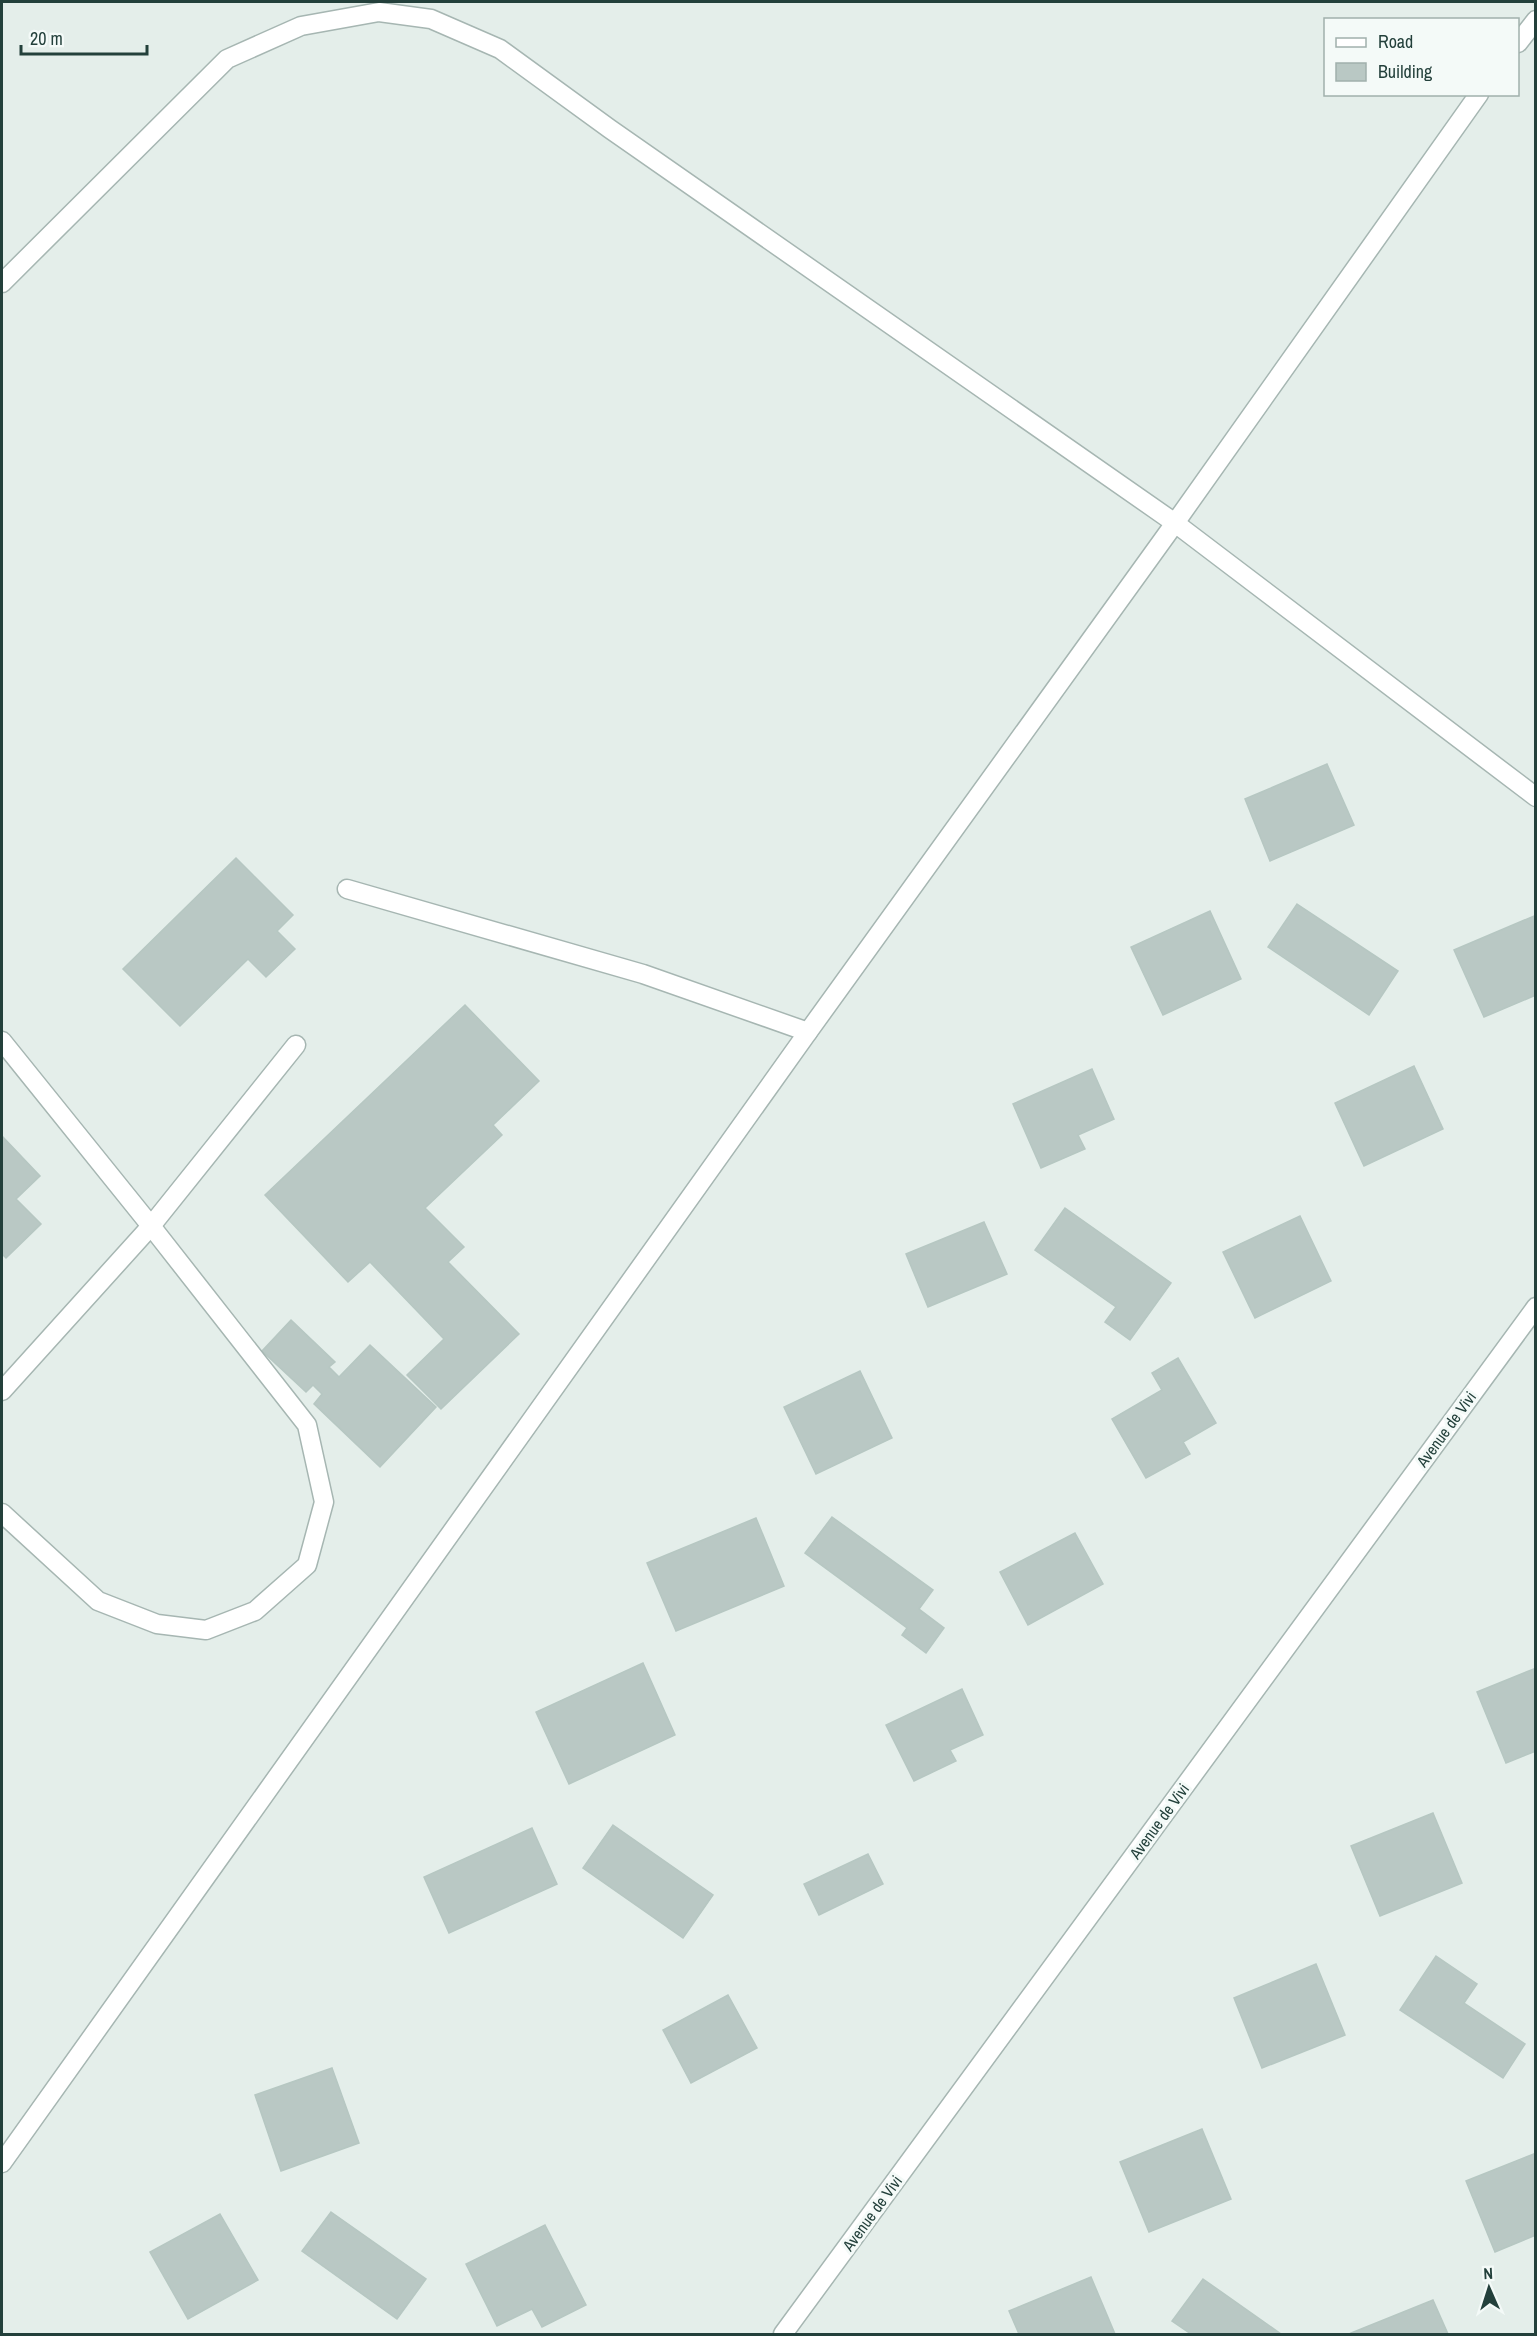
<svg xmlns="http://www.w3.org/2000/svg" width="1537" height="2336" font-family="'Archivo Narrow',sans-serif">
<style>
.building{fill:#b9c8c4;stroke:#b6c7c2;stroke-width:1.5}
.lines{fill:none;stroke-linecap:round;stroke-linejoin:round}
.street-casing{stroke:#a6b6b2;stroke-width:21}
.street{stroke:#fff;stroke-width:18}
.labels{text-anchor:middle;stroke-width:6;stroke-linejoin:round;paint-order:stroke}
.street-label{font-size:16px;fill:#23403b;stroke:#f4faf8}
</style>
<rect width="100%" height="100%" fill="#e4eeea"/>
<g class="building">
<path d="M 1327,764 L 1354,825 L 1270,861 L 1245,799 Z"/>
<path d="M 236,858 L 293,915 L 277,931 L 295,949 L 266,977 L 248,959 L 180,1026 L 123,969 Z"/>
<path d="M 1297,904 L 1398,971 L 1369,1015 L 1268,947 Z"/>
<path d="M 1210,911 L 1241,979 L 1163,1015 L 1131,947 Z"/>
<path d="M 1534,916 L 1536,995 L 1484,1017 L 1454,950 Z"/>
<path d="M 465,1005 L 539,1081 L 493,1125 L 502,1135 L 425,1208 L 464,1247 L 448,1262 L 519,1334 L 441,1409 L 407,1375 L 444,1339 L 370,1262 L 348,1282 L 265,1195 Z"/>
<path d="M 1414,1066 L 1443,1129 L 1364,1166 L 1335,1103 Z"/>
<path d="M 1092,1069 L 1114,1119 L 1078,1135 L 1085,1149 L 1041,1168 L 1013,1104 Z"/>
<path d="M 2,1136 L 40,1176 L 16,1199 L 41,1224 L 6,1258 L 2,1254 Z"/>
<path d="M 1065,1208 L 1171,1283 L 1130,1340 L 1105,1322 L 1116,1307 L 1035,1250 Z"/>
<path d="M 1300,1216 L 1331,1281 L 1255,1318 L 1223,1252 Z"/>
<path d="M 984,1222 L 1007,1274 L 928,1307 L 906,1254 Z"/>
<path d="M 291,1320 L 335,1362 L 329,1367 L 339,1377 L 370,1345 L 436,1407 L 380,1467 L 314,1404 L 322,1394 L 313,1385 L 306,1392 L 262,1351 Z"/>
<path d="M 1178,1358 L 1216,1423 L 1183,1442 L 1190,1454 L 1146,1478 L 1112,1419 L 1162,1390 L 1152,1373 Z"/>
<path d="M 860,1371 L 892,1438 L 816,1474 L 784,1407 Z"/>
<path d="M 832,1517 L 933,1590 L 919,1609 L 944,1628 L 926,1653 L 902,1635 L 907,1628 L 805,1553 Z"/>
<path d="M 756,1518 L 784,1586 L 676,1631 L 647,1563 Z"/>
<path d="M 1075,1533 L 1103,1584 L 1028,1625 L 1000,1572 Z"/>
<path d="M 643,1663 L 675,1735 L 569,1784 L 536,1712 Z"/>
<path d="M 1536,1668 L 1536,1751 L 1506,1763 L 1477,1692 Z"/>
<path d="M 962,1689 L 983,1735 L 950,1750 L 956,1761 L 914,1781 L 886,1725 Z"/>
<path d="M 1433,1813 L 1462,1883 L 1380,1916 L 1351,1846 Z"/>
<path d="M 613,1825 L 713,1895 L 683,1938 L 583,1868 Z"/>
<path d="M 532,1828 L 557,1884 L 449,1933 L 424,1877 Z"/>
<path d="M 868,1854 L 883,1884 L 819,1915 L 804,1884 Z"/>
<path d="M 1436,1956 L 1477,1984 L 1464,2003 L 1525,2044 L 1503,2078 L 1400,2010 Z"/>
<path d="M 1316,1964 L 1345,2035 L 1262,2068 L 1234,1998 Z"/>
<path d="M 728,1995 L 757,2048 L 691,2083 L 663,2030 Z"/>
<path d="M 332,2068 L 359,2143 L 281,2171 L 255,2095 Z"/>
<path d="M 1202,2129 L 1231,2199 L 1149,2232 L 1120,2162 Z"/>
<path d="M 1536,2153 L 1536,2235 L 1495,2252 L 1466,2181 Z"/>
<path d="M 331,2212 L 426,2279 L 397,2319 L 302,2251 Z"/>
<path d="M 220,2214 L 258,2280 L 188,2319 L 150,2252 Z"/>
<path d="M 545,2225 L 586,2305 L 542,2327 L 532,2309 L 497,2326 L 466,2264 Z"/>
<path d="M 1091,2277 L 1115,2334 L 1019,2334 L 1009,2311 Z"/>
<path d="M 1203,2279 L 1281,2334 L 1191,2334 L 1172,2321 Z"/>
<path d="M 1433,2300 L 1448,2334 L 1352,2334 L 1351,2333 Z"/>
</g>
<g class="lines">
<defs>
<g id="street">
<path d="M 1518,43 L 1536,20"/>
<path d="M 2,283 L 227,59 L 301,26 L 379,12 L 431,19 L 500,49 L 610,129 L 1175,523 L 1536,797"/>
<path d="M 347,889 L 643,974 L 808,1032"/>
<path d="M 2,1041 L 151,1226 L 307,1425 L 324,1502 L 307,1565 L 255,1611 L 206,1630 L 157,1624 L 98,1601 L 2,1513"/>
<path d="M 2,1391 L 151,1226 L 296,1045"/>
<path d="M 2,2163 L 808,1032 L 1175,523 L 1479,94"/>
<path d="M 783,2334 L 1536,1307"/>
</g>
</defs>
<use href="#street" class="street-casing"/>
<use href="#street" class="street"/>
</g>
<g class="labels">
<g class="street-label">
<text transform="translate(1446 1429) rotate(-54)" y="6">Avenue de Vivi</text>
<text transform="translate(1159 1821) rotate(-54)" y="6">Avenue de Vivi</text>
<text transform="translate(872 2213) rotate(-54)" y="6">Avenue de Vivi</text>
</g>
</g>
<rect width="1537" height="2336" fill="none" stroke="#23403b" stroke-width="6"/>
<rect x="1324" y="18" width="195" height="78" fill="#f4faf8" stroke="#a0b0ac" stroke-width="1.5"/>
<rect x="1336" y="38" width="30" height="9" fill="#ffffff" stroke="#a0b0ac" stroke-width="1.5"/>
<text x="1378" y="48" font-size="18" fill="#23403b">Road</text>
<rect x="1336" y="63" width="30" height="18" fill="#b9c8c4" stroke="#a0b0ac" stroke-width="1.5"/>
<text x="1378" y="78" font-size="18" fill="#23403b">Building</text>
<g transform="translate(1489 2288) rotate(357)" stroke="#f4faf8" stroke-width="4.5" paint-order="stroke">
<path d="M0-4.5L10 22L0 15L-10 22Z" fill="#23403b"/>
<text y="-9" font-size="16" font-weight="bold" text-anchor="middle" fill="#23403b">N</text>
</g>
<path d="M21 45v9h126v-9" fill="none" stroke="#23403b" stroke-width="3"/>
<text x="30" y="45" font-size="18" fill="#23403b" stroke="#f4faf8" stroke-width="4.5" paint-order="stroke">20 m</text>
</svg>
